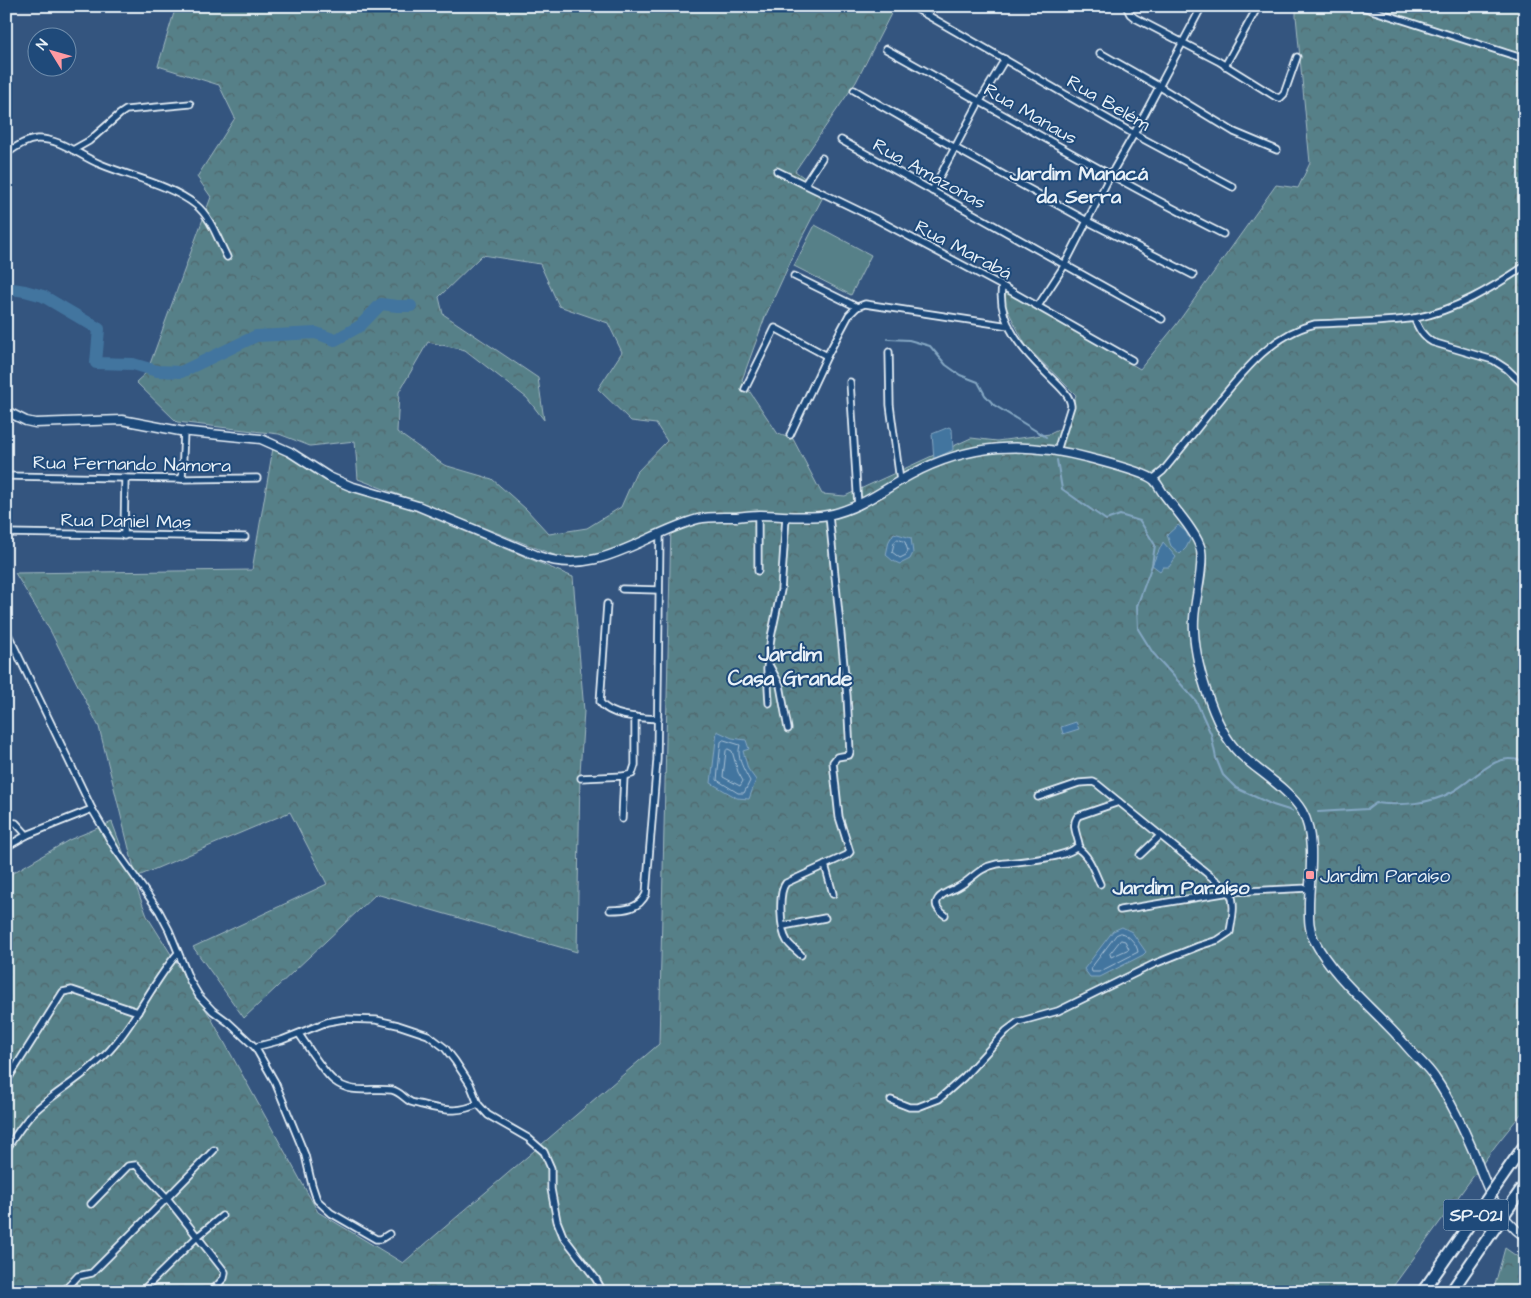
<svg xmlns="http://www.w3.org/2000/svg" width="1531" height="1298" font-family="'Architects Daughter',sans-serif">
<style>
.forest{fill:url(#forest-crowns);stroke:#a0b8c0;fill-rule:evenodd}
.pitch{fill:#578088;stroke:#a0b8c0}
.water{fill:#42759f;stroke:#84a7c3}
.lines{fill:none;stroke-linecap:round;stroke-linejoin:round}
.shore{stroke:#a6bfd4;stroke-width:1}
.stream{stroke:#84a7c3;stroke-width:2}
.river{stroke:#42759f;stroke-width:12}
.street-casing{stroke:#e8f1f8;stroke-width:9}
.secondary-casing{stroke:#e8f1f8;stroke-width:11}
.highway-casing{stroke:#e8f1f8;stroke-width:14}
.street{stroke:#1f4a7a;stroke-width:5.5}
.secondary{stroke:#1f4a7a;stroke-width:8}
.highway{stroke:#1f4a7a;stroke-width:10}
.highway-bridge-casing{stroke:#e8f1f8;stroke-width:14;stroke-linecap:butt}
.highway-bridge{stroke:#1f4a7a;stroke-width:10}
.poi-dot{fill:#ff9aa2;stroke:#1f4a7a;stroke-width:2}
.labels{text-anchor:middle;stroke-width:4;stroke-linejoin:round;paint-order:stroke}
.shield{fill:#1f4a7a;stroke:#acbfd2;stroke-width:1}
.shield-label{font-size:18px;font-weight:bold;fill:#e8f1f8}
.street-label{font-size:19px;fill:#e8f1f8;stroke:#1f4a7a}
.poi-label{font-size:19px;fill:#e8f1f8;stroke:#1f4a7a;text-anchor:start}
.neighbourhood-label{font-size:20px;font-weight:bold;fill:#e8f1f8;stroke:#1f4a7a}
.quarter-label{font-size:21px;font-weight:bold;fill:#e8f1f8;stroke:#1f4a7a}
</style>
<defs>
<pattern id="forest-crowns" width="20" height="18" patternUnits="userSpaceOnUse" patternTransform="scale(1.25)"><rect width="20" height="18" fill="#578088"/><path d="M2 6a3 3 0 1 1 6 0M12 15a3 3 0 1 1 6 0" fill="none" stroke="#4f676c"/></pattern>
</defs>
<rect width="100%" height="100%" fill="#34557f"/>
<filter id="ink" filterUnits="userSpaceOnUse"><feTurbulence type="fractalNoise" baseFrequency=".02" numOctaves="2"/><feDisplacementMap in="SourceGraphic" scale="10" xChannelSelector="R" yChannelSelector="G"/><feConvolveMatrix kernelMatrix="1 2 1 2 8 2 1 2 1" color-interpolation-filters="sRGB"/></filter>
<g filter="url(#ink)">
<g class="forest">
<path d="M 176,6 L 895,6 L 856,82 L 795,171 L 825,193 L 801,239 L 765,317 L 742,380 L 778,434 L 793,439 L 822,494 L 845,496 L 971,438 L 997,441 L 1050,434 L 1066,426 L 1076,395 L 1026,346 L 1004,303 L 1006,292 L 1140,369 L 1176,325 L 1276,185 L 1298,188 L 1310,163 L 1296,16 L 1296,6 L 1525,6 L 1525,1109 L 1496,1145 L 1389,1292 L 6,1292 L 6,877 L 69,840 L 112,822 L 147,916 L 211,1018 L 318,1212 L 403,1263 L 659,1044 L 671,525 L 594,557 L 562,558 L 358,479 L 355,441 L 310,446 L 279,434 L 177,422 L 136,382 L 147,372 L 211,197 L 197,177 L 235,118 L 219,85 L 158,66 ZM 482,255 L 540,264 L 559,306 L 608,323 L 622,352 L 598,389 L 631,421 L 656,424 L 667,441 L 636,473 L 621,507 L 587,528 L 549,534 L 526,509 L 492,479 L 444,465 L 397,432 L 399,392 L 428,342 L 465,350 L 527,398 L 544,420 L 538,378 L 443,314 L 439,297 Z"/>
<path d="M 273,448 L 383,497 L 573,577 L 584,711 L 580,773 L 577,952 L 376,894 L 244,1018 L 193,947 L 327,884 L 290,812 L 136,877 L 99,727 L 51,632 L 15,573 L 252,570 Z"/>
<path d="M 1505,1248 L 1525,1262 L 1525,1292 L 1493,1292 Z"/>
</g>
<path class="pitch" d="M 815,225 L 871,255 L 851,295 L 794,266 Z"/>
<g class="water">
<path d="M 949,427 L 952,429 L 953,450 L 934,459 L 932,434 Z"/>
<path d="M 1178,525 L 1186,532 L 1190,540 L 1186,548 L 1180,554 L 1171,546 L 1167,535 Z"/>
<path d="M 894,533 L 911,538 L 913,553 L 910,559 L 900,564 L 893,561 L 886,555 L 889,541 Z"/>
<path d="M 1163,542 L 1176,557 L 1169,567 L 1163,567 L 1160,571 L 1152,565 Z"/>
<path d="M 1076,722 L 1079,729 L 1063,734 L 1061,727 Z"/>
<path d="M 717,731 L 732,738 L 746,740 L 749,749 L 743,751 L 748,769 L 756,780 L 749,799 L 737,798 L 711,783 Z"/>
<path d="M 1122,927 L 1132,932 L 1146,952 L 1143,955 L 1100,977 L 1090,977 L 1084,969 L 1113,931 Z"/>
</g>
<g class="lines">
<g class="shore">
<path d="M 898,539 L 905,542 L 908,551 L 906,555 L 900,558 L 892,552 L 894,543 Z"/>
<path d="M 724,740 L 740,745 C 736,757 744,770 750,781 L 744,793 L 738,793 L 717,780 L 721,742 Z"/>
<path d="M 728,749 L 732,751 L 738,772 L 743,781 L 740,786 L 723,777 L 726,751 Z"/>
<path d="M 1121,933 C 1129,935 1137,944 1138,952 L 1099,972 L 1092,972 L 1091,968 L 1116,935 Z"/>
<path d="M 1121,940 L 1125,941 L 1129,949 L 1111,957 L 1110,954 Z"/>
</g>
<g class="stream">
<path d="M 888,339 L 909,340 L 930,346 L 946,365 L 960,375 L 978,382 L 985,395 L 994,405 L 1046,437"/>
<path d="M 1057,460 L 1062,489 L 1106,520 L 1120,515 L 1140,521 L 1155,545 L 1152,565 L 1137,606 L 1138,629 L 1153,653 L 1196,701 L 1211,734 L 1216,758 L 1223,775 L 1236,788 L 1273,805 L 1292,811"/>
<path d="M 1318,812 L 1368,809 L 1376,803 C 1401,806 1430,804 1452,792 C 1469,783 1490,759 1509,759 C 1514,759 1520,760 1525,760"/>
</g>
<path class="river" d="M 6,288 L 25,291 L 43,296 L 99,329 L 96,363 L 133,364 L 157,371 L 181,372 L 256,336 L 316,333 L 335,340 L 360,326 L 381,304 L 397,306 L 411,306"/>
<defs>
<g id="street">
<path d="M 1126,6 L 1130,14 L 1135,18 L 1218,61 L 1276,97 L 1280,98 L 1284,94 L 1297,57"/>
<path d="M 1359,6 L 1525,59"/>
<path d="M 915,8 L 1134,134 L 1233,187"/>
<path d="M 886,49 C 998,111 1108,176 1223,234"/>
<path d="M 1100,53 L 1160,87 L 1234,132 L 1277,150"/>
<path d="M 1225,66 L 1257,8"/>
<path d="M 854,90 L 955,148 L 1087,221 L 1193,275"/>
<path d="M 841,140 L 1162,319"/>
<path d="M 73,150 L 89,141 L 120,114 L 126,110 L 190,104"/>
<path d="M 6,154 C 15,147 25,140 37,139 C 60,138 80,156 100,164 C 131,177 169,184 196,205 C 211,217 218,240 227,257"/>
<path d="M 777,171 L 876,219 L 1002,286 L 1132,360"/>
<path d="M 805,184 L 822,158"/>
<path d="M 932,191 L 977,106 L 1005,59"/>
<path d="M 794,276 L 857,307"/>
<path d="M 1002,286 C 996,323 1026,354 1051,378 C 1059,386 1070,395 1071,406 L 1057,451"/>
<path d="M 1038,306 L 1064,266 L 1110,176 L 1134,134 L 1202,6"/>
<path d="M 1414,318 C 1419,329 1422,336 1432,342 L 1493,360 L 1507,369 L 1525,386"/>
<path d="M 889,352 L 890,405 L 900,481"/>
<path d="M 850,382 L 858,506"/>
<path d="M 745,389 L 775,328 L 827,356"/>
<path d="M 790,435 L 827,356 L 849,315 L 857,307 L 865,304 L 1009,326"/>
<path d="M 6,476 L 182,479 L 257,478"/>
<path d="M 182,479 L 184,431"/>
<path d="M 1153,479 L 1163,471 C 1181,449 1198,427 1216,405 C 1243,372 1272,334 1315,324 C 1347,322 1384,323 1415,318 C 1455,311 1492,288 1525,266"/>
<path d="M 6,533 L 245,537"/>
<path d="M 124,536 L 125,478"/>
<path d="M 758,571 L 758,515"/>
<path d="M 622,589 L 658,590"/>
<path d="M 607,604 L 600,702 C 610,717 641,718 658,719"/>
<path d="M 6,630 L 92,809 L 116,850 L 159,911 L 169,930 L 190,981 L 199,996 L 213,1011 L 228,1022 L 255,1047 L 275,1082 L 305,1155 L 312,1185 L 317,1200 L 331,1213 L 376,1239 L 381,1239 L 389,1234"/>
<path d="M 768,663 L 780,685 L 788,729"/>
<path d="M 769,703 L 767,669 L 771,637 L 781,590 L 786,517"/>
<path d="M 624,776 L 632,774 L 635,765 L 635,717"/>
<path d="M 581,778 L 624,776 L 622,819"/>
<path d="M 6,822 L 16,823 L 27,835"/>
<path d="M 6,847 L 27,835 L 92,809"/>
<path d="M 1077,848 C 1089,855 1094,871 1100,884"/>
<path d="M 1140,855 L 1160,836"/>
<path d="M 825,865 L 833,894"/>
<path d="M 610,910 C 625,910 639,909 646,894 L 657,760 L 660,534"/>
<path d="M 1120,910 L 1230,892 L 1309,888"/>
<path d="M 945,915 C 927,903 941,894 954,889 C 971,882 976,868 997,864 C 1013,862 1072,859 1079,844 C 1077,834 1071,825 1078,816 L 1119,802"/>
<path d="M 783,926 L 825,918"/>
<path d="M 801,955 C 797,951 790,946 787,941 C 780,930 778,892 786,883 L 847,855 L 850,852 L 839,817 L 833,762 L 837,757 L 849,755 L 850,752 L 847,696 L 829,515"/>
<path d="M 299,1034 C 309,1048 320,1068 333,1080 C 353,1096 371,1087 392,1090 C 401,1092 404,1099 411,1102 C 417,1104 424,1105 430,1107 C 448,1111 461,1112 478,1104"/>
<path d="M 255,1047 L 282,1040 L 327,1022 L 344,1019 L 376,1020 L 398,1025 L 428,1035 L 445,1048 L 455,1061 L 470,1084 L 478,1104 L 488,1115 L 528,1138 L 544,1152 L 551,1168 L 551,1189 L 557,1221 L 563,1236 L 596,1279 L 603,1292"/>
<path d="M 6,1082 L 63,992 L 72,990 L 138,1012"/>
<path d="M 891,1100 L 909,1107 L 918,1107 L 939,1099 L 964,1077 L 1006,1031 L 1018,1022 L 1058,1011 L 1154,964 L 1199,946 L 1218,940 L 1230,932 C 1232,918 1236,905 1230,892 L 1097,784 L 1093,782 L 1079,783 L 1038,797"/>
<path d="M 6,1150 C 15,1136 24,1121 36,1110 C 60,1089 88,1074 110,1050 C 137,1020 152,983 178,953"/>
<path d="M 63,1292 L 78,1276 L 92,1273 L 167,1198 L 136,1165 L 128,1166 L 91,1204"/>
<path d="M 141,1292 L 197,1237 L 222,1216"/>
<path d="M 211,1292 L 224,1278 L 225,1272 L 167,1198 L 214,1150"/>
</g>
<path id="secondary" d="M 6,411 L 26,421 L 35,423 L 122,420 L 180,431 L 261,439 L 290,452 L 329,477 L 350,486 L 418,506 L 538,556 C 598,578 643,534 698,519 C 710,516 723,517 736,517 C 744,516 751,515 759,515 C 782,515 805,519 828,515 C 859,509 883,490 910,475 C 970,443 1025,441 1089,458 C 1103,462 1145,472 1154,480 C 1158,484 1160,489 1163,493 C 1173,507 1198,534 1201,550 C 1204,569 1195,598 1194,619 C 1192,656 1213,728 1240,754 C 1259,772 1289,789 1302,811 C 1316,835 1310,875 1309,902 C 1309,915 1308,928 1314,940 C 1331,973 1363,1000 1389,1027 C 1396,1034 1403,1042 1410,1050 C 1418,1059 1428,1067 1435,1078 C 1451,1101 1463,1128 1474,1153 C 1486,1185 1496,1216 1525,1237"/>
<path id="highway" d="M 1422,1292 L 1428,1284"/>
</defs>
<use href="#street" class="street-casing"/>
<use href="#secondary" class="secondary-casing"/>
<use href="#highway" class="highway-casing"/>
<use href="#street" class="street"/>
<use href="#secondary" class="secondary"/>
<use href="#highway" class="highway"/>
<defs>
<g id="highway-bridge">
<path d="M 1428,1284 L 1524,1146"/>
<path d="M 1451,1292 L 1525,1184"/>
</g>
</defs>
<use href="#highway-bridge" class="highway-bridge-casing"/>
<use href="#highway-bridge" class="highway-bridge"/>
</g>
</g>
<rect class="poi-dot" x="1305" y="870" width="10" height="10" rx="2.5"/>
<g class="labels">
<rect class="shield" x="1443.5" y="1199.5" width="65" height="31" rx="4"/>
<g class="shield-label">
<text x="1476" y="1221">SP-021</text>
</g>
<g class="street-label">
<text transform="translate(1109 102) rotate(30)" y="7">Rua Belém</text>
<text transform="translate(1031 113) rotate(30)" y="7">Rua Manaus</text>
<text transform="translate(930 173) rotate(29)" y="7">Rua Amazonas</text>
<text transform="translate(964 249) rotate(28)" y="7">Rua Marabá</text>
<text transform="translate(132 463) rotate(1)" y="7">Rua Fernando Namora</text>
<text transform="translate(126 520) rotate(1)" y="7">Rua Daniel Mas</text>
</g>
<g class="poi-label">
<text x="1320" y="882">Jardim Paraíso</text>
</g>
<g class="neighbourhood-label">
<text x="1079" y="180">Jardim Manacá<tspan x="1079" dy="23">da Serra</tspan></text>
<text x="1181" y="894">Jardim Paraíso</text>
</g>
<g class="quarter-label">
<text x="790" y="661">Jardim<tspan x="790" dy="24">Casa Grande</tspan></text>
</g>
</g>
<rect width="1531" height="1298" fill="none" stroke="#1f4a7a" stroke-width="25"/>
<rect x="12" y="12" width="1506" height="1273" fill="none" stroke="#e8f1f8" stroke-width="2" filter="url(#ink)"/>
<g transform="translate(52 52) rotate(307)"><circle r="24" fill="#1f4a7a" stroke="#6f8dac"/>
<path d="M0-4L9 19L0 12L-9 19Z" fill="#ff9aa2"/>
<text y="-8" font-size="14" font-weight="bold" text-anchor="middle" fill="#e8f1f8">N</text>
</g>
</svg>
